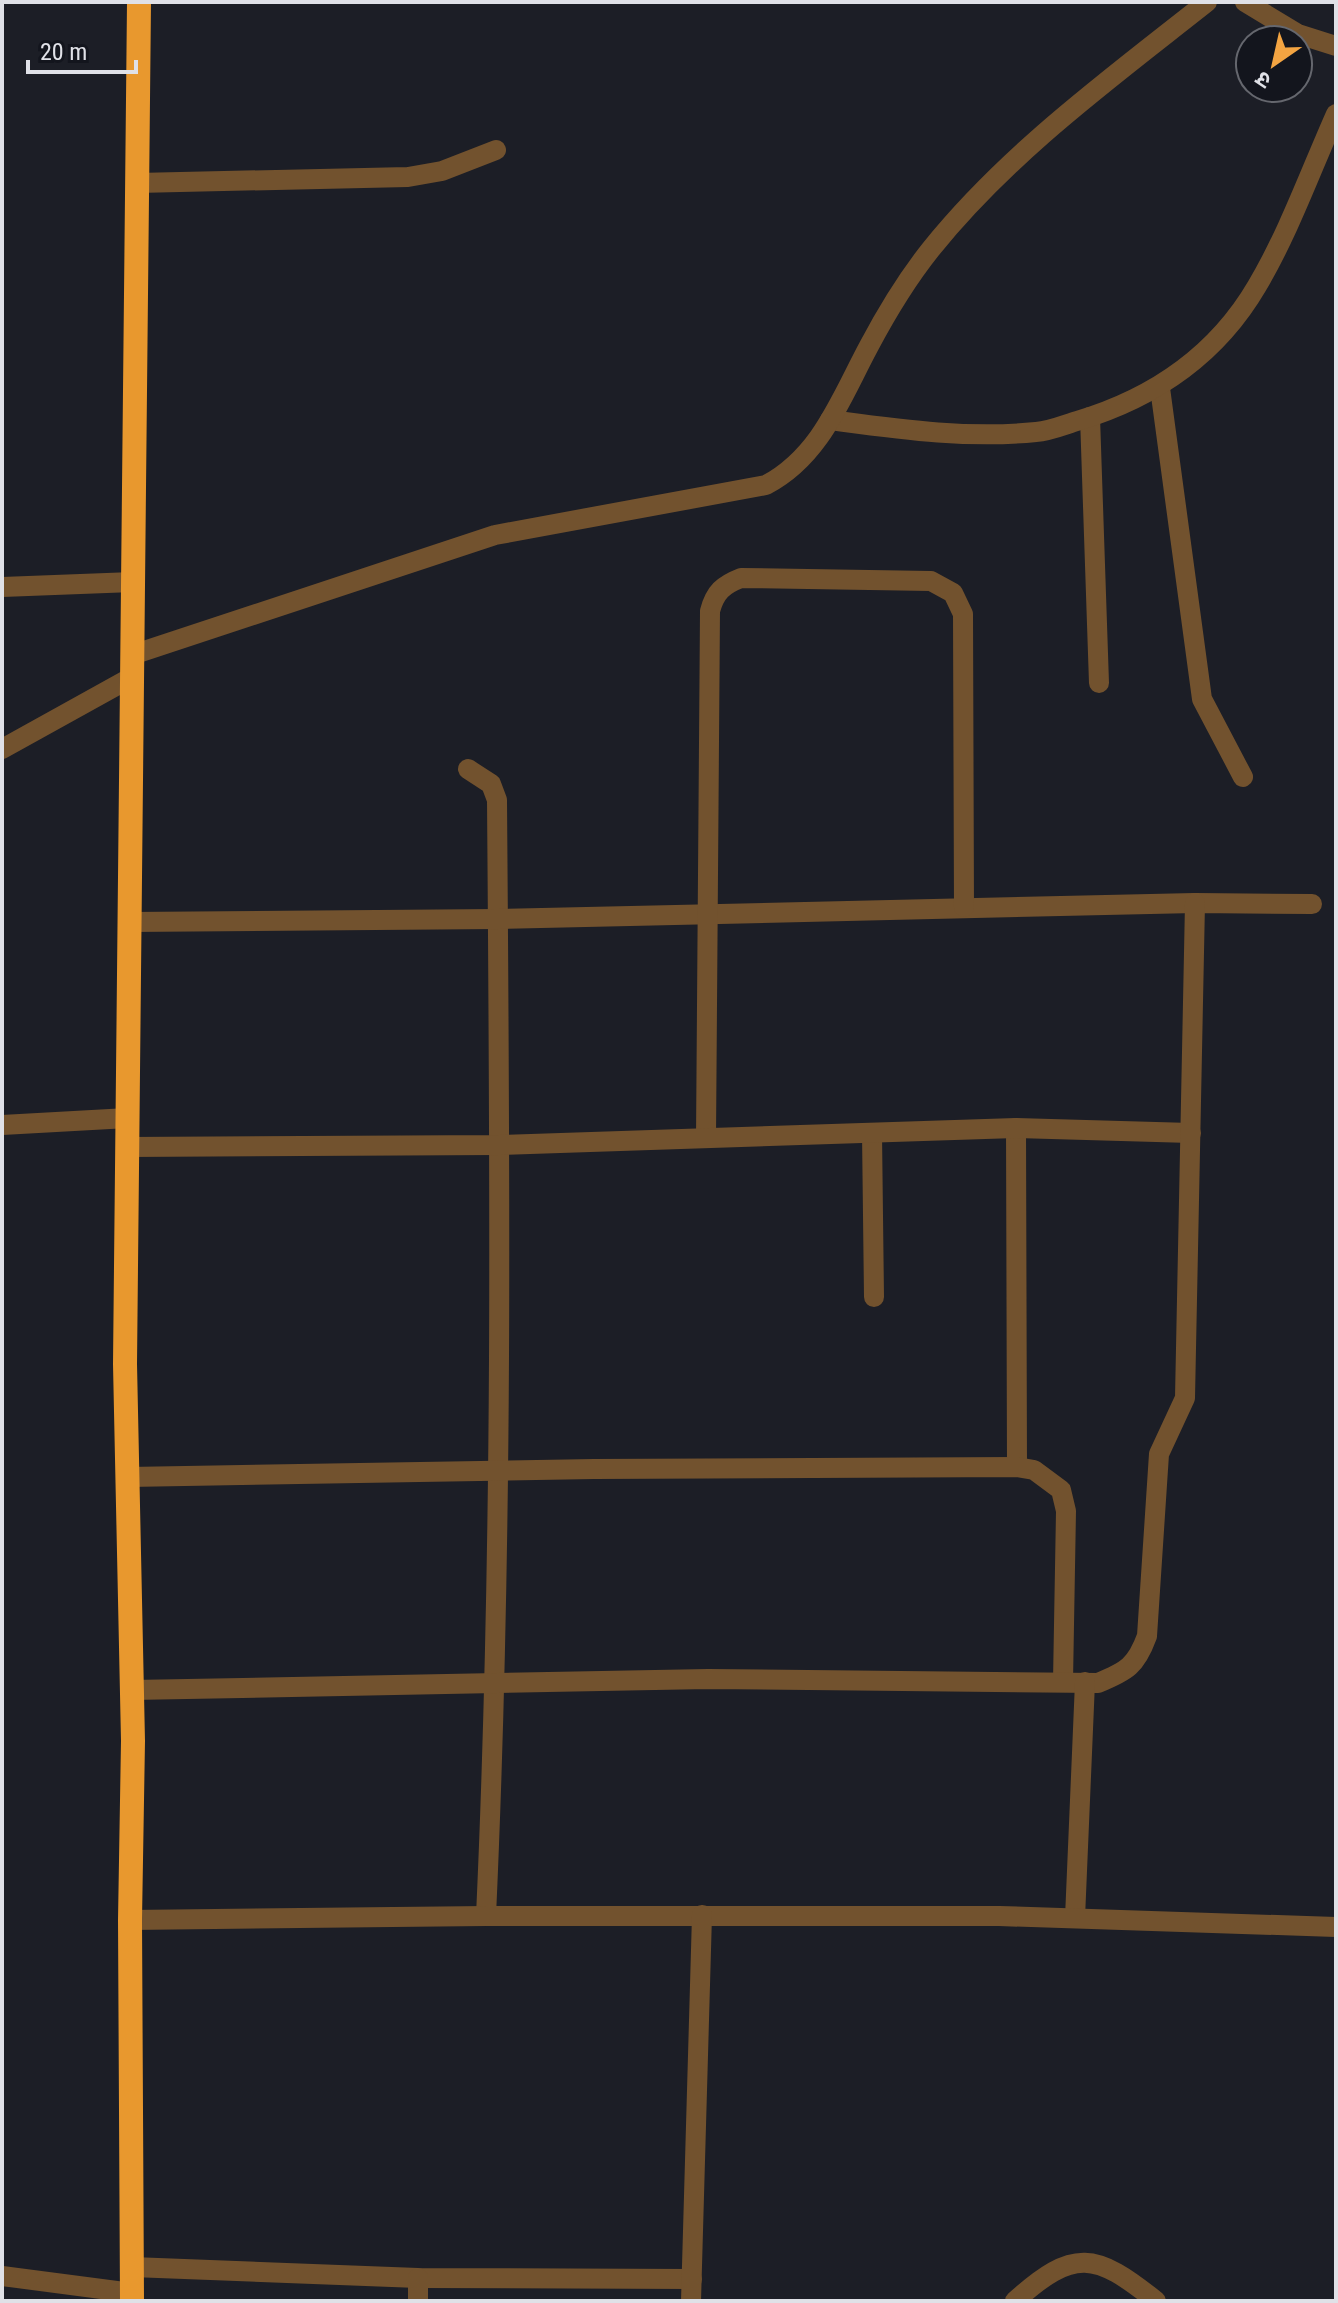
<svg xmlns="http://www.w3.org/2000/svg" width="1338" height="2303" font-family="'Roboto Condensed','Noto Sans Devanagari',sans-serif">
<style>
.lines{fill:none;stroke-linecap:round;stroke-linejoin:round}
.minor{stroke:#72522e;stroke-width:20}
.highway{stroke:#e8982e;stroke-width:24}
</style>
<rect width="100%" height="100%" fill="#1c1e26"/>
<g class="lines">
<g class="minor">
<path d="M 1245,2 L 1298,34 L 1336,46"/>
<path d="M 137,183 L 408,177 L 442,171 L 496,150"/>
<path d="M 1160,388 L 1202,699 L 1243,777"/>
<path d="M 1090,417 L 1099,683"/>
<path d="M 830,420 C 898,429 966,439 1036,432 C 1050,431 1064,425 1077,421 C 1154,398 1216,356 1257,286 C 1288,234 1311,170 1336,114"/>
<path d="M 2,587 L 133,582"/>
<path d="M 132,655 L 495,535 L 766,485 C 821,456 841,398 869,346 C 887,312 907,279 931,249 C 1008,153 1111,78 1207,2"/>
<path d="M 2,749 L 132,677"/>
<path d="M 468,769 L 491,784 L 497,800 C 500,1172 503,1544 486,1916"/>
<path d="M 130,922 L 498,919 L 1195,903 L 1312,904"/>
<path d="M 2,1125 L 128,1118"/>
<path d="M 1016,1128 L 1017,1467"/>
<path d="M 872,1133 L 874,1297"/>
<path d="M 706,1138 L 710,611 C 715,592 723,585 741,578 L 931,581 L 953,593 L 963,614 L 964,907"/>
<path d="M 127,1147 L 499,1145 L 1016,1128 L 1191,1133"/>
<path d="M 128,1477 L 594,1469 L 1017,1467 L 1034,1470 L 1061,1490 L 1066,1511 L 1063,1682"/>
<path d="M 132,1690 L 708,1679 L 1098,1683 C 1127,1671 1136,1666 1147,1636 L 1159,1454 L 1185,1398 L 1195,903"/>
<path d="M 1075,1918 L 1085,1682"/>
<path d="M 130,1920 L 486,1916 L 999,1916 L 1336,1927"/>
<path d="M 132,2267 L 418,2278 L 692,2279"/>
<path d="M 2,2276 L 132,2293"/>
<path d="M 418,2301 L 418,2278"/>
<path d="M 691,2301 L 702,1915"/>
<path d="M 1015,2301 C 1074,2248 1095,2252 1156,2301"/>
</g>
<path class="highway" d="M 132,2301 L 130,1920 L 133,1741 L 125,1364 L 139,2"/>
</g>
<rect width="1338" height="2303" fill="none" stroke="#e0e1e7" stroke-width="8"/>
<g transform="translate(1274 64) rotate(214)"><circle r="38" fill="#13151d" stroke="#65676e" stroke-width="2"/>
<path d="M0-6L14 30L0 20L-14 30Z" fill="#f3a442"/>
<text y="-12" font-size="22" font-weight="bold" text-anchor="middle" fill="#e0e1e7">उ</text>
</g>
<path d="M28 60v12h108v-12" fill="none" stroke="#e0e1e7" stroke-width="4"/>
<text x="40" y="60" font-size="24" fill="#e0e1e7" stroke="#13151d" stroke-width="6" paint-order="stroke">20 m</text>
</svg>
